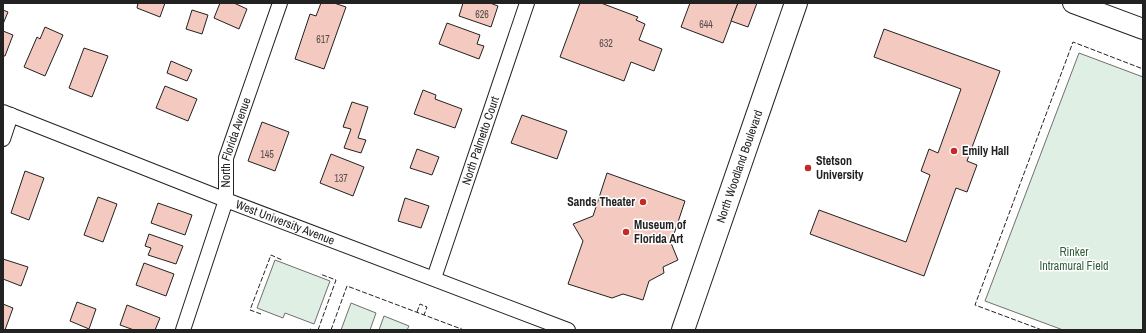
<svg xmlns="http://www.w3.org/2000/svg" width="1146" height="333" font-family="'Archivo Narrow',sans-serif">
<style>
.green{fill:#e0efe3;stroke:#6f6f6f}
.building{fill:#f3c9c0;stroke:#222}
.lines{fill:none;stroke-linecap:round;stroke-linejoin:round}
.street-casing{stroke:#222;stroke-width:16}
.secondary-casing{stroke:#222;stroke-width:22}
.primary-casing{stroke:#222;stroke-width:24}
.street{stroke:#fff;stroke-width:14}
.secondary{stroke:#fff;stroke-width:20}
.primary{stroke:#fff;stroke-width:22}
.fence{stroke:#222;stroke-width:1;stroke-dasharray:5 2;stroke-linecap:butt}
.poi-dot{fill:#c62828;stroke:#fff;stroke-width:1.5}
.labels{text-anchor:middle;stroke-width:3;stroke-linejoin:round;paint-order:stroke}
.number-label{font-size:10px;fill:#564c4a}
.street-label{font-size:12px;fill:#222;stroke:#fff}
.poi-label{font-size:12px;font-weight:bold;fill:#222;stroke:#fff;text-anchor:start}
.park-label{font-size:12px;fill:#2f5e38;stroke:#fff}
</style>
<rect width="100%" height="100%" fill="#fff"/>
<g class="green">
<path d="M 1079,53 L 1143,77 L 1143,330 L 1063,330 L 985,301 Z"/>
<path d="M 275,260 L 330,281 L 314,324 L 285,313 L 283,318 L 257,308 Z"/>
<path d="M 351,303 L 376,313 L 370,330 L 341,330 Z"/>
<path d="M 384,316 L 409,326 L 407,330 L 379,330 Z"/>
</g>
<g class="building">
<path d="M 138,3 L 165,3 L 160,17 L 137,8 Z"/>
<path d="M 220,3 L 234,3 L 247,9 L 239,29 L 214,18 Z"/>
<path d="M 321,3 L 334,3 L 346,7 L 324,69 L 295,59 L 310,14 L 316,16 Z"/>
<path d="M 463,3 L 490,3 L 498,6 L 491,27 L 459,16 Z"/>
<path d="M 580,3 L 601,3 L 638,17 L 636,20 L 645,24 L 639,40 L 662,49 L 654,71 L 631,62 L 624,81 L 560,57 Z"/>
<path d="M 690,3 L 738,3 L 723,43 L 681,27 Z"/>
<path d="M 738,3 L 757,3 L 748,27 L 731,21 Z"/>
<path d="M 3,10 L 8,12 L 3,24 Z"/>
<path d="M 192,10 L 208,15 L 202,34 L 186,29 Z"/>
<path d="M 447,23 L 480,35 L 477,44 L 484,46 L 479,59 L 439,44 Z"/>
<path d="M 45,27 L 63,35 L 45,76 L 24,67 L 37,37 L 40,39 Z"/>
<path d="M 884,29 L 1000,71 L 967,161 L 977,165 L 967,192 L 956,188 L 924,276 L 810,234 L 819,210 L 906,242 L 930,175 L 921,171 L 929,149 L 938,153 L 961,89 L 874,57 Z"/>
<path d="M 3,31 L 13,35 L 5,56 L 3,56 Z"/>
<path d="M 84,48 L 108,56 L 92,97 L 69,88 Z"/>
<path d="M 171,61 L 192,70 L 187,81 L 167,73 Z"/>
<path d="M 165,86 L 197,99 L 188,121 L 156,108 Z"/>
<path d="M 423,90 L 436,95 L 435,99 L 462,109 L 455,128 L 414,114 Z"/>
<path d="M 352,102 L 368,107 L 358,138 L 366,140 L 361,153 L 344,148 L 351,129 L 343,127 Z"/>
<path d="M 522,115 L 567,131 L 557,159 L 511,143 Z"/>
<path d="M 262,122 L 289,132 L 275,171 L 248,161 Z"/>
<path d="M 417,149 L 439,157 L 432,175 L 410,168 Z"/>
<path d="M 331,154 L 364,167 L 353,196 L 320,183 Z"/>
<path d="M 25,171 L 44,178 L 29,220 L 11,213 Z"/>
<path d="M 607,173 L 685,201 L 671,243 L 678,260 L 663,267 L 664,273 L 649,281 L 643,300 L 623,294 L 612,298 L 568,284 L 583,241 L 573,224 L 593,216 Z"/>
<path d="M 98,197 L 117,204 L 103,242 L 84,235 Z"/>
<path d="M 405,198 L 429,206 L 421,228 L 398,221 Z"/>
<path d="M 158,203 L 192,215 L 185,235 L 151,223 Z"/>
<path d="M 149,234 L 183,246 L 176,264 L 148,255 L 151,248 L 145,246 Z"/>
<path d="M 3,259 L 28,267 L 21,286 L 3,279 Z"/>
<path d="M 144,263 L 174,274 L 166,296 L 136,285 Z"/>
<path d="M 77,302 L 96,309 L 89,329 L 70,321 Z"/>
<path d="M 3,304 L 13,308 L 5,330 L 3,330 Z"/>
<path d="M 127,305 L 160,318 L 155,330 L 134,330 L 120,325 Z"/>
</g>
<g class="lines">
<defs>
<g id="street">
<path id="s1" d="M 3,112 L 226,200 L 568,330"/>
<path d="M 3,139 L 11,115"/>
<path id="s2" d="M 434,278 L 527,3"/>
<path id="s3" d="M 183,330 L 226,200 L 226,158 L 280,3"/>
</g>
<path id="secondary" d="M 1073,3 L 1143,29"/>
<g id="primary">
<path id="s4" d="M 683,330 L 796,3"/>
</g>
</defs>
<use href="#street" class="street-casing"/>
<use href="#secondary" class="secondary-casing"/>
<use href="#primary" class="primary-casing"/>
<use href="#street" class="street"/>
<use href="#secondary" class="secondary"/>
<use href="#primary" class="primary"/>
<g class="fence">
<path d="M 417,312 L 420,304 L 427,307 L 424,315"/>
<path d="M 261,314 L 250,310 L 271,255 L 282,260"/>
<path d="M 310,329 L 313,330"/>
<path d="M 318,330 L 336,280 L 320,274"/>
<path d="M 331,330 L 347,286 L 464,330"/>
<path d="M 1042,330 L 975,305 L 1073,42 L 1143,69"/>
</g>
</g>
<g class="poi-dot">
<circle cx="954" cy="151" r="4"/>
<circle cx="808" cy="168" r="4"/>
<circle cx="643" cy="202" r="4"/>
<circle cx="626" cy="232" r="4"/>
</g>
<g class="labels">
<g class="number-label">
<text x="482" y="18">626</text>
<text x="706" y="28">644</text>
<text x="323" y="43">617</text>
<text x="606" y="47">632</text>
<text x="267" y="158">145</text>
<text x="341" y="182">137</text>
</g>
<g class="street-label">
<text dy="4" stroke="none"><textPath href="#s2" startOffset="145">North Palmetto Court</textPath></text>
<text dy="4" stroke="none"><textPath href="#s3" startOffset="196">North Florida Avenue</textPath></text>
<text dy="4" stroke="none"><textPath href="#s4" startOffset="173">North Woodland Boulevard</textPath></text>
<text dy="4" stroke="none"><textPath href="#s1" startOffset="303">West University Avenue</textPath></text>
</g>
<g class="poi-label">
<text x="962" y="155">Emily Hall</text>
<text x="816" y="165">Stetson<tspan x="816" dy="14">University</tspan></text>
<text x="635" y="206" text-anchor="end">Sands Theater</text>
<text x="634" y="229">Museum of<tspan x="634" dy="14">Florida Art</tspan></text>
</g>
<g class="park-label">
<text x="1074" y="256">Rinker<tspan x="1074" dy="14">Intramural Field</tspan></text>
</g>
</g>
<rect width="1146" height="333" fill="none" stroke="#222222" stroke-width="8"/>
</svg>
